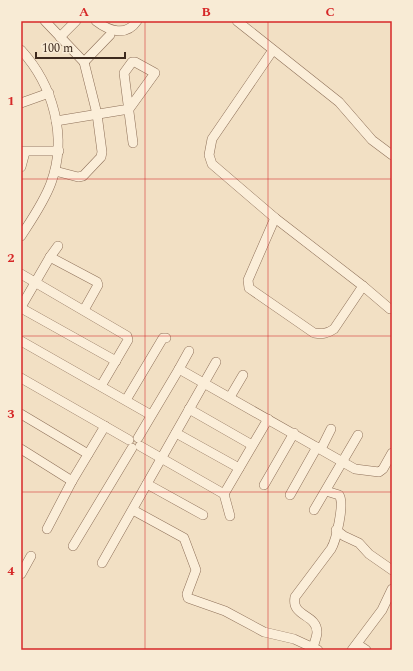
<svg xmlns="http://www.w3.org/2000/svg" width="413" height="671" font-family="Spectral,serif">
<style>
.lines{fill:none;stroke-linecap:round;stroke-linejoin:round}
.minor-casing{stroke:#8e7059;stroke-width:10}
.minor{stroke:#fbeed9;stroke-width:9}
.grid{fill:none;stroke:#d62828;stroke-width:1;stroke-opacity:0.55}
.neatline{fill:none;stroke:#d62828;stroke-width:1.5}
.grid-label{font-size:13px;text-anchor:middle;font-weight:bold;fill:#d62828}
</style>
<rect width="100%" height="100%" fill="#f2e0c4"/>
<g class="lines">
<defs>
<g id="minor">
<path d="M 45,21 L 84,62 L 97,114 L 102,152 L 101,157 L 83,176 L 78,177 L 55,171"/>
<path d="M 96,21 C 109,31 126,37 137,21"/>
<path d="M 237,21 L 339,102 L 372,140 L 392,155"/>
<path d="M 60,37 L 76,21"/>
<path d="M 21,50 C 53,85 68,137 51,183 C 44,202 32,219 21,236"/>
<path d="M 273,50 L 212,139 L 209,155 L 212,164 L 275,218 L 363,286 L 390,309"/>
<path d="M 84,62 L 110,35"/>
<path d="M 21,103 L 49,93"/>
<path d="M 56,121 L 129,109 L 155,73 L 135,62 L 132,62 L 124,73 L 133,143"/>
<path d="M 21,151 L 59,151"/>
<path d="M 21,167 L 25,152"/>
<path d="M 275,218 L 248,280 L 249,288 L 314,333 C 322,334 327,334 334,329 L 363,286"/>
<path d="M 50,257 L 58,246"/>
<path d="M 21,274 L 127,336 L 128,340 L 101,386"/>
<path d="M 21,307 L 50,257 L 97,282 L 98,285 L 84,310"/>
<path d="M 21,308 L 116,361"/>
<path d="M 21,341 L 151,415"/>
<path d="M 179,369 L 189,351"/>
<path d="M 21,378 L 129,440"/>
<path d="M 230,397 L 243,375"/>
<path d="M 126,400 L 163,338 L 166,338"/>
<path d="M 189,409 L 252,445"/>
<path d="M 21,414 L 88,454"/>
<path d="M 176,433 L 239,468"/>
<path d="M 138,438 L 179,369 L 355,469 L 379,472 L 383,469 L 392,453"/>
<path d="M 140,446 L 224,494 L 268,419"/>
<path d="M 21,449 L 72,481"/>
<path d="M 321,449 L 331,429"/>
<path d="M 147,484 L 203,515"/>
<path d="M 264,485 L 294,433"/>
<path d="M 224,494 L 230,516"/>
<path d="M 290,495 L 317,447"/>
<path d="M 133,510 L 184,538 L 196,570 L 187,594 L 188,598 L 225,611 L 264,632 L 294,639 L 318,650"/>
<path d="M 314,510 L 358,435"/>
<path d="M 47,529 L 72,481 L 105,426"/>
<path d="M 336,530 L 344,536 L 359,543 L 369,554 L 392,570"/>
<path d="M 73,546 L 132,448"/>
<path d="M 102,563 L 216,362"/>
<path d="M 21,574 L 31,556"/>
<path d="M 357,644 L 366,650"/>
<path d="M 313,648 C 314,643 317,637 317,632 C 317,614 291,617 295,597 L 331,549 C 336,541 345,503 339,495 L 326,491"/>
<path d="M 352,650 L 382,610 L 392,589"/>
</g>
</defs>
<use href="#minor" class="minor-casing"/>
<use href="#minor" class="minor"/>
</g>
<path class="grid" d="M 145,21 L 145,650M 268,21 L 268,650M 21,179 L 392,179M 21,336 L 392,336M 21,492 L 392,492"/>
<rect width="413" height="671" fill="none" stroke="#f8ebd5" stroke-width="44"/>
<path d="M36 52v6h89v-6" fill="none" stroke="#3d2a1e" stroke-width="2"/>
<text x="42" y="52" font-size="12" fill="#3d2a1e" stroke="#f8ebd5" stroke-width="3" paint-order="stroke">100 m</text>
<rect x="22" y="22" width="369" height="627" class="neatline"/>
<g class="grid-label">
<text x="84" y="16">A</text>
<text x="206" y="16">B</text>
<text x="330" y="16">C</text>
<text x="11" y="105">1</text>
<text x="11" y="262">2</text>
<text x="11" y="418">3</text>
<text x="11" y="575">4</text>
</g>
</svg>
